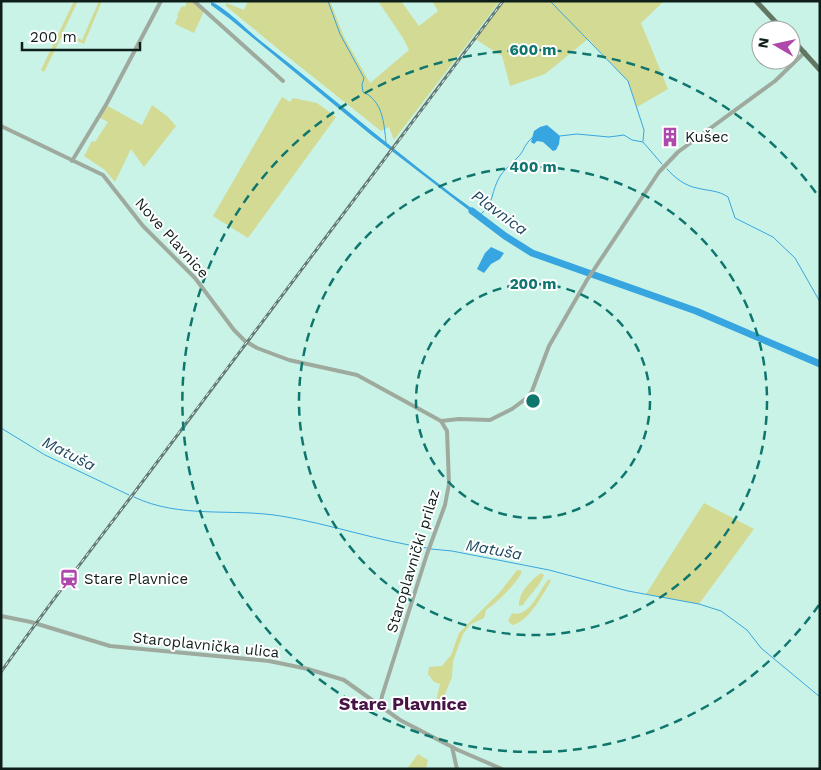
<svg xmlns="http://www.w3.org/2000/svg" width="821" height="770" font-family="'Work Sans',sans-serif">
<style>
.green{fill:#d2da93}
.water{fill:#37a5df}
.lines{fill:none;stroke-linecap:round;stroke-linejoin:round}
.stream{stroke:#37a5df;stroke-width:1}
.river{stroke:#37a5df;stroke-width:7}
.minor{stroke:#9faa9e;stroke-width:4}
.major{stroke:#627661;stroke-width:5}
.rail-casing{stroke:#617c75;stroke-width:3}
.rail{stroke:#fff;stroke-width:1;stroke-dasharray:4;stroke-linecap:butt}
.ring{fill:none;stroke:#0f766e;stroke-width:2.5;stroke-dasharray:9 6}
.labels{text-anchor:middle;stroke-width:4;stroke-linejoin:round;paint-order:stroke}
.poi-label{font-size:15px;fill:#0e1e1a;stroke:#fff;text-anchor:start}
.street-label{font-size:15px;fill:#0e1e1a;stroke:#fff}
.water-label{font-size:16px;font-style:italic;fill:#1c4861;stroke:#fff}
.quarter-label{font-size:18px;font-weight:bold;fill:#461546;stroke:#fff}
.centre{fill:#0f766e;stroke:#fff;stroke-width:2.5}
.ring-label{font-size:15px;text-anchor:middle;font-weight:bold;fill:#0f766e;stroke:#fff;stroke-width:4;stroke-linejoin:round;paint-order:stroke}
</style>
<rect width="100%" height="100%" fill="#caf3e7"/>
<g class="green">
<path d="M 74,1 L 78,1 L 63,32 L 82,40 L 99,1 L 102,1 L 84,44 L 63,34 L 44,72 L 41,70 Z"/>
<path d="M 187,1 L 194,1 L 204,11 L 194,33 L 175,24 L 178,16 L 177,15 L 182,6 L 185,7 Z"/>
<path d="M 248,1 L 330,1 L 344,37 L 370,83 L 409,50 L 403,38 L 378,1 L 401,1 L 419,26 L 438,11 L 432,1 L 500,1 L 394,140 L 389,127 L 381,131 L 283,53 L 226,6 L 226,3 L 244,10 Z"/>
<path d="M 503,1 L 664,1 L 641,23 L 668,89 L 637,107 L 628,81 L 588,39 L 545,74 L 510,86 L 502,56 L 475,39 Z"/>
<path d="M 282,97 L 290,102 L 293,98 L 317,103 L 336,117 L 248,238 L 213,216 Z"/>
<path d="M 106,105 L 142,125 L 152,105 L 168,117 L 176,126 L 144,167 L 131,149 L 115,182 L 105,170 L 84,156 L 92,141 L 95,142 L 108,122 L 98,117 Z"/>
<path d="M 704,503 L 754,529 L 699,604 L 646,594 Z"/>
<path d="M 517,570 L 522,571 C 520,580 495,605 486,610 L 484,618 L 471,624 L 463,634 L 453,661 L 452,677 L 442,701 L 436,701 L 440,684 L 434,682 L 428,674 L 429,667 L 442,666 L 451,655 L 459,633 L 500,592 Z"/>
<path d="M 541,573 L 544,575 C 540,586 529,595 523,605 L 519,606 C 518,593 531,580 541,573 Z"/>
<path d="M 550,579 L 551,581 C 543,594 528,623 512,625 L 508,621 L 512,613 C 529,618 538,593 547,581 Z"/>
<path d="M 418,754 L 428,760 L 426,769 L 407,769 Z"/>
</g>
<g class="water">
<path d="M 211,2 C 223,5 250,33 262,42 C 335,99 405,161 481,215 L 479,218 L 371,135 L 230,19 L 211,5 Z"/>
<path d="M 547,125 L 560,136 L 559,144 L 556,150 L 553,151 L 543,142 L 537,141 L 534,144 L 531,142 L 534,131 L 540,127 Z"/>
<path d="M 491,247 L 504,253 L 500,259 L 491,264 L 484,273 L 477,269 L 485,253 Z"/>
</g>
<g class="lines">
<g class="stream">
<path d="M 328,1 L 340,34 L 364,78 L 362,85 L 363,92 C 383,101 384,123 386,143"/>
<path d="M 550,1 L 628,81 L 644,130 L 643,141"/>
<path d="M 560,136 L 577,134 L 609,137 L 624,135 L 632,140 L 643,142 L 662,164"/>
<path d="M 667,169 C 674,177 685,186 697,188 C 708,191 718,190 728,197 L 735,218 L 773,237 L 795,258 L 820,302"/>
<path d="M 479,216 C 495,202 490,195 499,178 C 503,170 511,165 517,158 C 525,151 523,145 533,137"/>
<path d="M 1,428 L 45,455 L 129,495"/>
<path d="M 134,497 C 180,519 232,508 281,516 C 330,524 378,541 427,548"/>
<path d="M 431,549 L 452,551 L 549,570 L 628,591 L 699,604 L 721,611 L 747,630 L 761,648 L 820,697"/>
</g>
<path class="river" d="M 472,211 L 505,236 L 532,253 L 696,311 L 820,364"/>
<g class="minor">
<path d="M 194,1 L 283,81"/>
<path d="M 1,126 L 103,175 L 143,226 L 195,278 L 234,330 L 245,341 L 257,348 L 289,360 L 357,375 L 441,421 L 447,431 L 449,484 L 445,505 L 427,554 L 382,696 L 381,702 L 385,709"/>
<path d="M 72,161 L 107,103 L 161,1"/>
<path d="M 441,421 L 459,419 L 490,420 L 512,409 L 528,397 L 532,391 L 549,346 L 587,280 L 659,172 L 678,152 L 775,81 L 805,52"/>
<path d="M 1,616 L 31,622 L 110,646 L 269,661 L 308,669 L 344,680 L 400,720 L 458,750 L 502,769"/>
<path d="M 452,747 L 457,769"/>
</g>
<g class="major">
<path d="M 756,1 L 783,30"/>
<path d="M 791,38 L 820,70"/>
</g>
<defs>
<path id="rail" d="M 1,672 C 44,611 89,552 134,493 C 256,328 381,166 503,1"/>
</defs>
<use href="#rail" class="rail-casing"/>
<use href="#rail" class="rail"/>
</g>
<g class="ring">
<circle cx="533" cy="401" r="117"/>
<circle cx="533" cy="401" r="234"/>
<path d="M819 605A351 351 0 1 1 819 197"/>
</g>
<defs>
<symbol id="building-bare" viewBox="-9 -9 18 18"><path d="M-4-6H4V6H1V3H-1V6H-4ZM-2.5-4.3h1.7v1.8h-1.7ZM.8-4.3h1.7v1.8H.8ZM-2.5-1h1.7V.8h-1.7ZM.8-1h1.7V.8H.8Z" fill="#ae48ac" stroke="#fff" stroke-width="2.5" paint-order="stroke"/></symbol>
<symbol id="station-bare" viewBox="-9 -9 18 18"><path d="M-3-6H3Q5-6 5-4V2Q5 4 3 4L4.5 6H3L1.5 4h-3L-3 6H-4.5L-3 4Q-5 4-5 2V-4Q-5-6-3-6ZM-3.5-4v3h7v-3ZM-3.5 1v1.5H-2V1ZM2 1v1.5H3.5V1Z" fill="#ae48ac" stroke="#fff" stroke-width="2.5" paint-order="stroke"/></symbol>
</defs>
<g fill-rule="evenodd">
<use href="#building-bare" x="656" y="123" width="28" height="28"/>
<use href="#station-bare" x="55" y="565" width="28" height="28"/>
</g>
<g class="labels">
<g class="poi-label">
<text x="685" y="142">Kušec</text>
<text x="84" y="584">Stare Plavnice</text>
</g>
<g class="street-label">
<text transform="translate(172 238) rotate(48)" y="5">Nove Plavnice</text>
<text transform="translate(413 561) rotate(-73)" y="5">Staroplavnički prilaz</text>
<text transform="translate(206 645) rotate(6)" y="5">Staroplavnička ulica</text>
</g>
<g class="water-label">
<text transform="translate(500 212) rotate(36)" y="6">Plavnica</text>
<text transform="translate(69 453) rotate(27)" y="6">Matuša</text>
<text transform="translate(494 549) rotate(10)" y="6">Matuša</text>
</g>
<g class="quarter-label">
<text x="403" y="710">Stare Plavnice</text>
</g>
</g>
<circle cx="533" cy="401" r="8" class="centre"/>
<g class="ring-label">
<text x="533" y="55">600 m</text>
<text x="533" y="172">400 m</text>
<text x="533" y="289">200 m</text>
</g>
<rect width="821" height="770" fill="none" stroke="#0e1e1a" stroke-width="5"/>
<g transform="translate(776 45) rotate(279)"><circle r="24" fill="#ffffff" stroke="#9fa5a3"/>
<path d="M0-4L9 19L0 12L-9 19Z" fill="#ae48ac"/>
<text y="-8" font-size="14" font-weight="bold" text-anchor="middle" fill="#0e1e1a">N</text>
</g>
<path d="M22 42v8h118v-8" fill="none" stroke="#0e1e1a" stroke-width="2.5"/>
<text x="30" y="42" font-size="15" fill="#0e1e1a" stroke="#ffffff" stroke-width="4" paint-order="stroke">200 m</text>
</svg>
